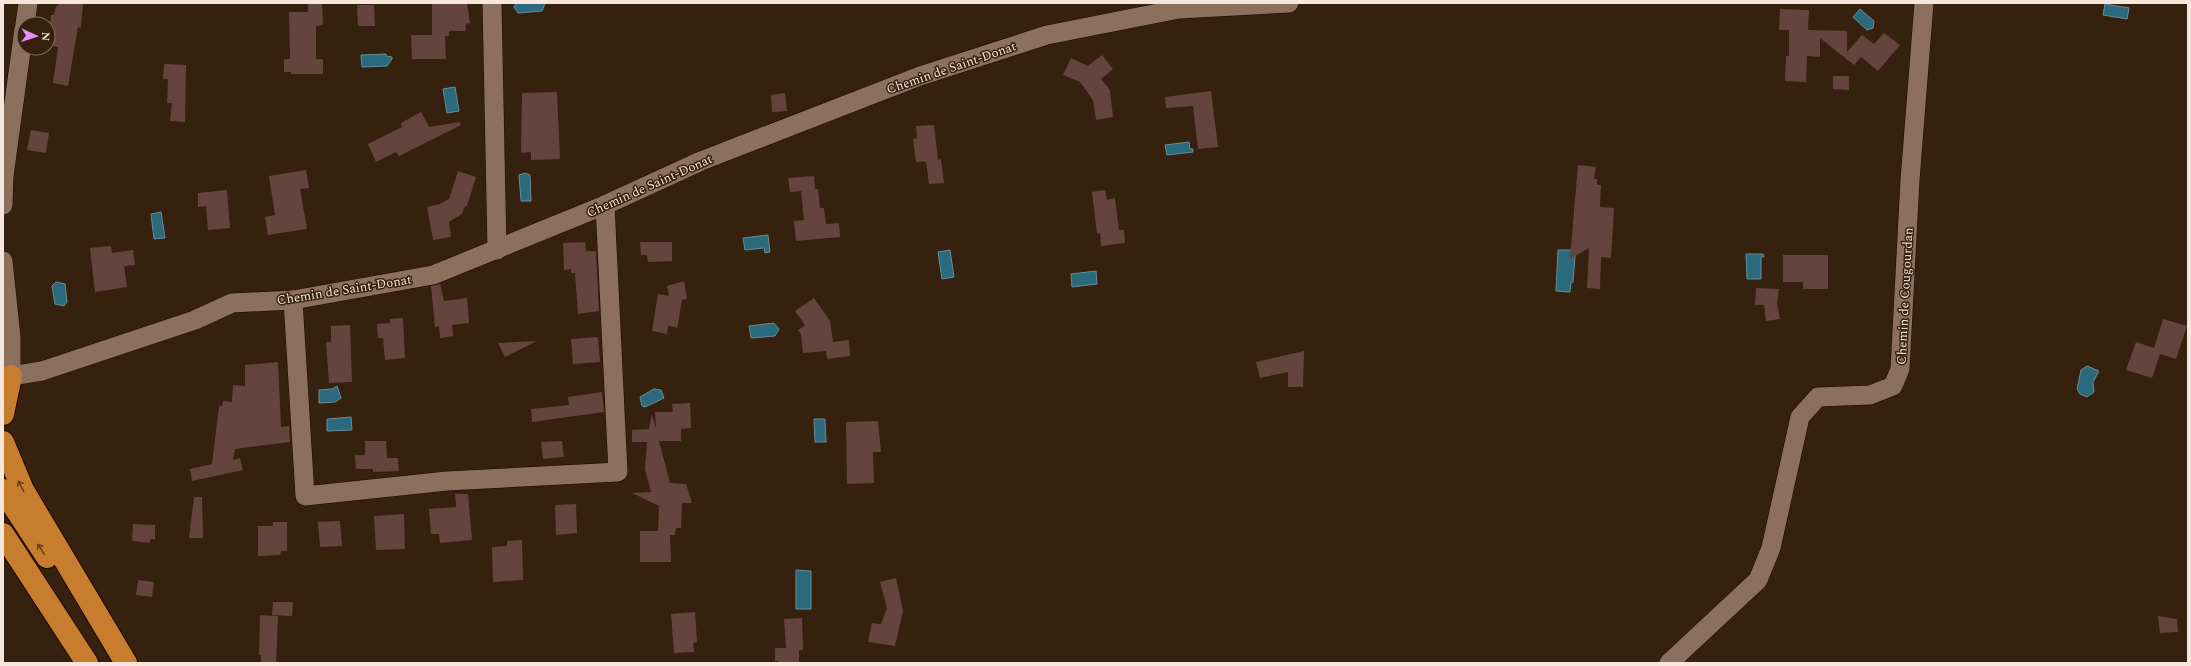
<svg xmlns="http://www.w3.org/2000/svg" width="2191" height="666" font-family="Spectral,serif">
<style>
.water{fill:#2b697c;stroke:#688e98}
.building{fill:#64453d}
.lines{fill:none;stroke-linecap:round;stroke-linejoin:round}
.minor-casing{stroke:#1d0900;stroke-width:20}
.highway-casing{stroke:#1d0900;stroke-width:24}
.minor{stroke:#8b705d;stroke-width:19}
.highway{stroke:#c87c2e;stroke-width:22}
.oneway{stroke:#694019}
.labels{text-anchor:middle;stroke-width:3;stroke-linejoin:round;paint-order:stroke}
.street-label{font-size:13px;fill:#f6e6db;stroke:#36200e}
</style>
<rect width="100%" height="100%" fill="#36200e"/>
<g class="water">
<path d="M 516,3 L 544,3 L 545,4 L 542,11 L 518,13 L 514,7 Z"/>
<path d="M 2105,4 L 2129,8 L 2127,19 L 2103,15 Z"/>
<path d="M 1860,9 L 1874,21 L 1873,28 L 1867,30 L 1853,17 Z"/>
<path d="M 386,54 L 386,56 L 392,57 L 392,59 L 387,66 L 362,67 L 361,55 Z"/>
<path d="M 455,87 L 459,111 L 447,113 L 443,89 Z"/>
<path d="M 1189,142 L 1190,149 L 1193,149 L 1193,152 L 1167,155 L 1165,145 Z"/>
<path d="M 525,173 L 530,175 L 531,201 L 521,201 L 519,175 Z"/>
<path d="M 161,212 L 165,238 L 154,239 L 151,214 Z"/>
<path d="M 768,235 L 770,252 L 765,253 L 764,248 L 745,250 L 743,238 Z"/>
<path d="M 950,250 L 954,277 L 942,279 L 938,252 Z"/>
<path d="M 1558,250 L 1571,250 L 1575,256 L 1573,282 L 1571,283 L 1570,292 L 1556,291 Z"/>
<path d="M 1746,254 L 1763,254 L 1764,257 L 1761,257 L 1761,279 L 1747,279 Z"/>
<path d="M 1096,271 L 1097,284 L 1072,287 L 1071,274 Z"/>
<path d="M 56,282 L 65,284 L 67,302 L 64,306 L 55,304 L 52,286 Z"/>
<path d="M 774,323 L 779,329 L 775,336 L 751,338 L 749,326 Z"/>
<path d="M 2087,366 L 2099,371 L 2093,382 L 2094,392 L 2087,397 L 2080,394 L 2077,389 L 2081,370 Z"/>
<path d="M 337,386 L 341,398 L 335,402 L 319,403 L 319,390 L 332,389 Z"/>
<path d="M 654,389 L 661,390 L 664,398 L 645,407 L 642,406 L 640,397 Z"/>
<path d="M 351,417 L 352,430 L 327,431 L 327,419 Z"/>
<path d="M 814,419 L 825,419 L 826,442 L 815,442 Z"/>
<path d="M 796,570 L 811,571 L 811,609 L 796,609 Z"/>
</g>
<g class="building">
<path d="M 59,3 L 83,3 L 81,28 L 78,27 L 68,86 L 53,83 L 58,47 L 48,45 L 51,15 L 54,15 L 56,6 L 58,6 Z"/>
<path d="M 308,3 L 322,3 L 323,25 L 316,26 L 316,59 L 323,59 L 323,74 L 291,74 L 291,72 L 284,72 L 284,59 L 290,59 L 289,12 L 308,12 Z"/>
<path d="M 432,3 L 467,3 L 470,23 L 466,24 L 465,31 L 449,31 L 449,36 L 445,36 L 446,59 L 412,59 L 411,35 L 432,35 Z"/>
<path d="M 357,5 L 374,5 L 375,26 L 358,26 Z"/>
<path d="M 1780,9 L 1809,10 L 1808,30 L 1847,31 L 1847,52 L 1862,35 L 1874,44 L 1884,33 L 1900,45 L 1878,71 L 1861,57 L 1854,65 L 1820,38 L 1820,57 L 1807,56 L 1806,82 L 1785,81 L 1786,56 L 1789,56 L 1789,30 L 1779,30 Z"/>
<path d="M 1102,55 L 1113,69 L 1101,79 L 1110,90 L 1113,117 L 1096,120 L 1093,100 L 1080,82 L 1063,75 L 1071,58 L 1088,66 Z"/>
<path d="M 164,64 L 186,65 L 185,122 L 170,121 L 172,103 L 167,103 L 168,79 L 163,79 Z"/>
<path d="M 1833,76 L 1849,76 L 1849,90 L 1833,89 Z"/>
<path d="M 1211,91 L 1218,147 L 1198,149 L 1193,106 L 1166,108 L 1165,97 Z"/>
<path d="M 557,92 L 560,159 L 531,160 L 531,152 L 521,153 L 522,93 Z"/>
<path d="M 785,93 L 787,111 L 772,112 L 771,95 Z"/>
<path d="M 421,112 L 429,127 L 460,122 L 461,125 L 399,156 L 396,152 L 376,162 L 368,144 L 402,127 L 401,123 Z"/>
<path d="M 934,125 L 938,160 L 941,159 L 944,183 L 929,184 L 926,161 L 931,161 L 916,162 L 913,139 L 917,138 L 916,126 Z"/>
<path d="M 31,130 L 49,133 L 46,153 L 27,150 Z"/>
<path d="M 1578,165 L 1596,167 L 1594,179 L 1597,179 L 1597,185 L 1601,185 L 1600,207 L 1614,208 L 1611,258 L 1601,257 L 1600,289 L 1587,288 L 1589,248 L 1570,259 Z"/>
<path d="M 306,170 L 309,188 L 300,189 L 307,229 L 268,235 L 265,217 L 275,215 L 269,176 Z"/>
<path d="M 458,171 L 476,177 L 467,206 L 465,206 L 462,214 L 449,222 L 451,237 L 433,240 L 427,207 L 440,204 L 449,199 Z"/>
<path d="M 814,176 L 815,189 L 818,189 L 820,208 L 824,208 L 826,224 L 839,223 L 840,237 L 796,241 L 794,221 L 804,220 L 801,191 L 790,192 L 788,178 Z"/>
<path d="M 227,190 L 230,228 L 208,230 L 206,206 L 198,207 L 198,193 Z"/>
<path d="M 1105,190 L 1107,200 L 1115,198 L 1119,230 L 1124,230 L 1125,243 L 1101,246 L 1100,233 L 1097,234 L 1092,192 Z"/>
<path d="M 585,242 L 586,251 L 596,251 L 599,311 L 578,314 L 575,273 L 571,273 L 571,269 L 564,270 L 563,243 Z"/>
<path d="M 640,242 L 672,242 L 672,261 L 648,262 L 647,255 L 641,255 Z"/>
<path d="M 111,246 L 112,253 L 133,250 L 135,265 L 124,266 L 127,287 L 95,292 L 90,248 Z"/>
<path d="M 1783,255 L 1828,255 L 1828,289 L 1803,289 L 1803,282 L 1783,282 Z"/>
<path d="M 684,281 L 687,299 L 682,300 L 677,329 L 676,327 L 668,326 L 667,334 L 652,331 L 658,294 L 669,296 L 667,286 Z"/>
<path d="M 440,284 L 444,301 L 467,298 L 469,323 L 452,325 L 453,336 L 440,338 L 439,326 L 435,327 L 431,286 Z"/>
<path d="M 1756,288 L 1779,289 L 1777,304 L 1780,319 L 1766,321 L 1764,305 L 1755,305 Z"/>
<path d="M 814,298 L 830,321 L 833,342 L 849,340 L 850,356 L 827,359 L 826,351 L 803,353 L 801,334 L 798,330 L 805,325 L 795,311 Z"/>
<path d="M 403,318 L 405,358 L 385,360 L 383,338 L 378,338 L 377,324 L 390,323 L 390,319 Z"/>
<path d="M 2163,319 L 2187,326 L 2176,359 L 2160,354 L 2152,378 L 2126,370 L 2136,342 L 2154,348 Z"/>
<path d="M 350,325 L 352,382 L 329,383 L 326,342 L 331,342 L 331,326 Z"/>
<path d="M 598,337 L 600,362 L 573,364 L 571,339 Z"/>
<path d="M 537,341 L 505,357 L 498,343 Z"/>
<path d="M 1304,351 L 1303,387 L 1288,387 L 1288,372 L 1260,378 L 1256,362 Z"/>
<path d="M 278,362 L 281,427 L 289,426 L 290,442 L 235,449 L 233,460 L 240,458 L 243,470 L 192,481 L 190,469 L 212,464 L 219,406 L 222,406 L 223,401 L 232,402 L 233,385 L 245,386 L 245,365 Z"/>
<path d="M 602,392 L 604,412 L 532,422 L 531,409 L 569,405 L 568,397 Z"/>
<path d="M 690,403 L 691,428 L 681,429 L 681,441 L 659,441 L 670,483 L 686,484 L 692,503 L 682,503 L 681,528 L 676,528 L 675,535 L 670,535 L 671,562 L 640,562 L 640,531 L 658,531 L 659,506 L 632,493 L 651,492 L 645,469 L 647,442 L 632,442 L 632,430 L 649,429 L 652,414 L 656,429 L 655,412 L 673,412 L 672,404 Z"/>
<path d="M 878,421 L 881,452 L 873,452 L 874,483 L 847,484 L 846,422 Z"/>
<path d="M 365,441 L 386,441 L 387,458 L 398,458 L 399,471 L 373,472 L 373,469 L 356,469 L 355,455 L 365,455 Z"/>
<path d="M 562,441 L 564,457 L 543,459 L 541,442 Z"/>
<path d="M 455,494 L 468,494 L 472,540 L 440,543 L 439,534 L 431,534 L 429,509 L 456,507 Z"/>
<path d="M 194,497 L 202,497 L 203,538 L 189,538 Z"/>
<path d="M 576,504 L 577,533 L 556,535 L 555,505 Z"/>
<path d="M 404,514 L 405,549 L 376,550 L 374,516 Z"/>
<path d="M 340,521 L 342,546 L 320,547 L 318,522 Z"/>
<path d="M 273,522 L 287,522 L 287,551 L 281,551 L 280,555 L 258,556 L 258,526 L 273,526 Z"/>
<path d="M 133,524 L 155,525 L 155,539 L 150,539 L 150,543 L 132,541 Z"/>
<path d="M 522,540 L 523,580 L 493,582 L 492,547 L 507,546 L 507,541 Z"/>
<path d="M 896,578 L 903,611 L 895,646 L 868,642 L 872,623 L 881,624 L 887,608 L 880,582 Z"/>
<path d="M 138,580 L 154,582 L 152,597 L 136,595 Z"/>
<path d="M 273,602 L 293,602 L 292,616 L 272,615 Z"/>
<path d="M 695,612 L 697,642 L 693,643 L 694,652 L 674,653 L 671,614 Z"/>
<path d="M 260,615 L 278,616 L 276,663 L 261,663 L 261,655 L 259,655 Z"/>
<path d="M 2158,616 L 2177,619 L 2178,632 L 2160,633 Z"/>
<path d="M 802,618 L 803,650 L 799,650 L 799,663 L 778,663 L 778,661 L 775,661 L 775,648 L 786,648 L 784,619 Z"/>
</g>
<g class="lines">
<defs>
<g id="minor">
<path d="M 492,3 L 497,250"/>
<path d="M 25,24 L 28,3"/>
<path d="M 3,205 L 4,176 L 24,29"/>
<path d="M 3,261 L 11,337 L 11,376 L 42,371 L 195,320 L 232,303 L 293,300 L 433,275 L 605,205 L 701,161 L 920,76 L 1047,35 L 1179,9 L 1289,3"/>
<path d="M 293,300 L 305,496 L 447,481 L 618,472 L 605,205"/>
<path d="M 1669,663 L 1758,580 L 1771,548 L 1800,417 L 1818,397 L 1870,395 L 1893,386 L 1900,369 L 1910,180 L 1924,3"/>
</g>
<g id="highway">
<path d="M 3,414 L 11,376"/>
<path d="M 3,442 L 23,490 L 126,663"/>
<path d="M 3,490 L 47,557"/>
<path d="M 3,534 L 87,663"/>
</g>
</defs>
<use href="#minor" class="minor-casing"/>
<use href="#highway" class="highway-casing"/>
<use href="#minor" class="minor"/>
<use href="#highway" class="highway"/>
</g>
<defs><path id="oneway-shaft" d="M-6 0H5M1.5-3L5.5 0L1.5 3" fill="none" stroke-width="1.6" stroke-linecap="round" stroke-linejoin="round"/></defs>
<g class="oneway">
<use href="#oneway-shaft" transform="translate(21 486) rotate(-117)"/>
<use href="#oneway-shaft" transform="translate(41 549) rotate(-123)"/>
</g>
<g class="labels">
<g class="street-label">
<text transform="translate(951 67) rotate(-19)" y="5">Chemin de Saint-Donat</text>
<text transform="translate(649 185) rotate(-24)" y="5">Chemin de Saint-Donat</text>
<text transform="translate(344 289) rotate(-9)" y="5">Chemin de Saint-Donat</text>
<text transform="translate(1904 296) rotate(-87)" y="5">Chemin de Cougourdan</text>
</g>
</g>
<rect width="2191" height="666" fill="none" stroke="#f6e6db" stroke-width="8"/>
<g transform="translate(36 36) rotate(93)"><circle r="19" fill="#36200e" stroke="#836f60"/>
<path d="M0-3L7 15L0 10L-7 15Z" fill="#ec8cfa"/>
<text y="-6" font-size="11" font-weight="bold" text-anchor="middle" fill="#f6e6db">N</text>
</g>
</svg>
